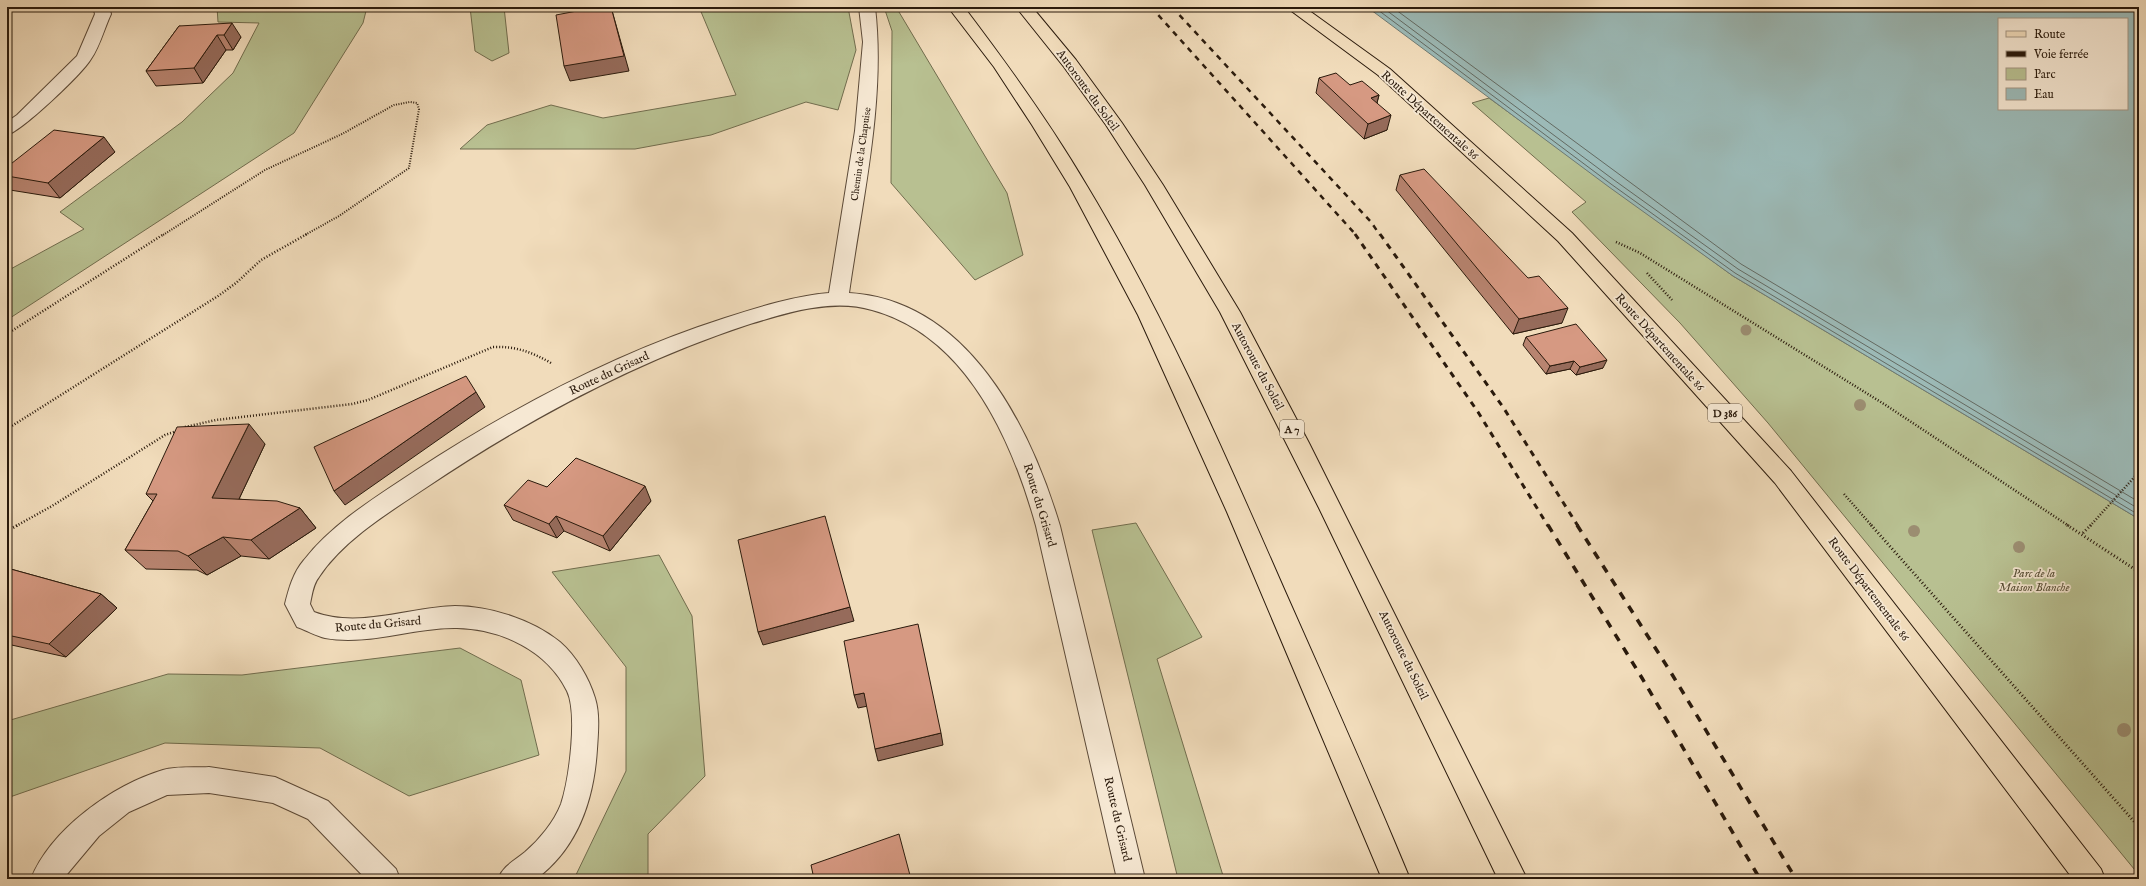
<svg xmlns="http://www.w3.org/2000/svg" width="2146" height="886" font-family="'IM FELL English',serif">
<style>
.green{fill:#b8c091;stroke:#716d4e}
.water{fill:#9cbab7;stroke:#6e7a73;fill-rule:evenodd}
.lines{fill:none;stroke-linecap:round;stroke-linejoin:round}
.shore{stroke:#636a62;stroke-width:1}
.minor-casing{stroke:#5c4a38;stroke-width:2}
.major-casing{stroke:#2a1a0c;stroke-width:2}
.highway-casing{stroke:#2a1a0c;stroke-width:2}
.path-far2{stroke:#2a1a0c;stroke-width:2;stroke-dasharray:1 1.5;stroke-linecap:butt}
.path-far1{stroke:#2a1a0c;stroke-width:2.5;stroke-dasharray:1 2;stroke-linecap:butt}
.path{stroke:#2a1a0c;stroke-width:3;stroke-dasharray:1 2.5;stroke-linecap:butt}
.minor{fill:#f6e8d3;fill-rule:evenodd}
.major{fill:#f1dcbb;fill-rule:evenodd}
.highway{fill:#f1dcbb;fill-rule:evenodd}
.rail-far2{stroke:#2a1a0c;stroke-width:2.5;stroke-dasharray:5.5 5.5;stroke-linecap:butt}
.rail-far1{stroke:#2a1a0c;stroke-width:3;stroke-dasharray:6 6;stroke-linecap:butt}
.rail{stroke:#2a1a0c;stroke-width:3.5;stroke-dasharray:8 8;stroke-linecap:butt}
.tree{fill:#9b8d71}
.wall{fill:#b88470;stroke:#2a1a0c}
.shaded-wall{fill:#966b5b;stroke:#2a1a0c}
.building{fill:#d69982;stroke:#2a1a0c}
.labels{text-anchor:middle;stroke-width:3.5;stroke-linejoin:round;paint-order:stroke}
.far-street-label{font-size:10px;fill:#2a1a0c;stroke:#f6e8d3}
.shield{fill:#f6e8d3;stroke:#675848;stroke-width:1}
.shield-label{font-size:11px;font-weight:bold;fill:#2a1a0c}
.street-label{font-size:12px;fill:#2a1a0c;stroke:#f6e8d3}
.park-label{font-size:12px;font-style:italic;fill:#554c34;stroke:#f6e8d3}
</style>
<rect width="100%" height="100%" fill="#f1dcbb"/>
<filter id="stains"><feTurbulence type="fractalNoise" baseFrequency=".005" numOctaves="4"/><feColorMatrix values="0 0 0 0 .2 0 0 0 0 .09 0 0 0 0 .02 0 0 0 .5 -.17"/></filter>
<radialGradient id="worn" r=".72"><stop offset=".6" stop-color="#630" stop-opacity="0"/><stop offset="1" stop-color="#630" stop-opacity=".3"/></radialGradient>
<g class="green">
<path d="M 217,7 L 367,7 L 363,23 L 294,133 L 7,320 L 7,271 L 84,229 L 60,212 L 182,122 L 233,73 L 259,23 L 218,22 Z"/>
<path d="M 470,7 L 504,7 L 509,53 L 492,61 L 475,51 Z"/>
<path d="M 699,7 L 848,7 L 856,50 L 838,110 L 806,102 L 711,135 L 635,149 L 460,149 L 487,125 L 551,105 L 603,118 L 736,95 Z"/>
<path d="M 884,7 L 896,7 L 1007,193 L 1023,255 L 975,280 L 891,183 L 892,31 Z"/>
<path d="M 1489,98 L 1733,276 L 2139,519 L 2139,875 L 1768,423 L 1680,323 L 1572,212 L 1586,202 L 1472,103 Z"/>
<path d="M 1136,523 L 1202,637 L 1157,659 L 1224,879 L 1178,879 L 1092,530 Z"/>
<path d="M 659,555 L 692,616 L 705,776 L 648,834 L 648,879 L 574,879 L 626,771 L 626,667 L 552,572 Z"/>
<path d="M 460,648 L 521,680 L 539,755 L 409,796 L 320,748 L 165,743 L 7,798 L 7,721 L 168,674 L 242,675 Z"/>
</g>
<path class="water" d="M 1367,7 L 2139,7 L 2139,519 L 1733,276 L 1609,187 ZM 1999,19 L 2127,19 L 2127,109 L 1999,109 Z"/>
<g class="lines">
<g class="shore">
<path d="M 1374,7 L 1611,184 L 1735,273 L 2139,515"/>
<path d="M 1382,7 L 1614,180 L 1738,269 L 2139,509"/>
<path d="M 1392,7 L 1741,264 L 2139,502"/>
</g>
<defs>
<g id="minor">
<path d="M 93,7 L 109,7 L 111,14 C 104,29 100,46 91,59 C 82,74 22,131 7,135 L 7,122 L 17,115 L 77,56 L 95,14 Z"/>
<path d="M 859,7 L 875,7 C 886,100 862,201 849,293 C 968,300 1030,426 1060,526 L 1145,879 L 1117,879 L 1036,526 C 1012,440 967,336 872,310 C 832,298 786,313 747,325 C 632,363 527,420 427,487 C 391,511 343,540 319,577 C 313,584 312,595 310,604 L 314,612 C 359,629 410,607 455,606 C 490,606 533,620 560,642 C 576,656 589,678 595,698 C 600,714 598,733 597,749 C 594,799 578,848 536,879 L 498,879 C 503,866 514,861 525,852 C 539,840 554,822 561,804 C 569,780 578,714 567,691 C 547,650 501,629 457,628 C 414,627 369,646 325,638 C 316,636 306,630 297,627 L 285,604 C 289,588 293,573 304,560 C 333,523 376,497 415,471 C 512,408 615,353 725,318 C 759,307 794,296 829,293 L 855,131 L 863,42 Z"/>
<path d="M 209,767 L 275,777 L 328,801 L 396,869 L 400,879 L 366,879 L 308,819 L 273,803 L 209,793 L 167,795 L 129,812 L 99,836 L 63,879 L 31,879 C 51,829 113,785 163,770 C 177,766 195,768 209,767 Z"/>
</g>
<path id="major" d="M 1286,7 L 1304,7 L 1390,69 L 1572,233 L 1791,471 L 2101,869 L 2105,879 L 2073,879 L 1775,483 L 1558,241 L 1378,75 Z"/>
<g id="highway">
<path d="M 948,7 L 964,7 C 1008,65 1050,123 1087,186 C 1164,314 1224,452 1284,589 C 1327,686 1370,782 1410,879 L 1382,879 L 1227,512 L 1138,315 L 1070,187 L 1032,125 L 994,67 Z"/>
<path d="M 1016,7 L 1032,7 L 1076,60 L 1122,123 L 1163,185 L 1240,312 L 1309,443 L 1527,879 L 1498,879 L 1319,508 L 1220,312 L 1145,185 L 1106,125 L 1064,67 Z"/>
</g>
</defs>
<use href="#minor" class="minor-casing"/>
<use href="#major" class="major-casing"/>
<use href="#highway" class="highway-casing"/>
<path class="path-far2" d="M 163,235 L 265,170 L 342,134 L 394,105 L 410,102 L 417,103 L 419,109 L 409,168 L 339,216 L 305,235"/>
<g class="path-far1">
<path d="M 1616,242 L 1640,253 L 1884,404 L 2069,526"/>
<path d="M 1647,273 L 1672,300"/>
<path d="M 7,334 L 164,234"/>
<path d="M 185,427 L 216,420 L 352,404 L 368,400 L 493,347 C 515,346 532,352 551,363"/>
<path d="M 7,429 L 218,296 L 236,283 L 261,260 L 307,234"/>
<path d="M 1844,494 L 1872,526"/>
<path d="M 16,526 L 52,506 L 165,435 L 177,431"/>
<path d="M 2090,526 L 2139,472"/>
</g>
<g class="path">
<path d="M 1871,525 L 2139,827"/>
<path d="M 2067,525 L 2139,572"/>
<path d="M 7,531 L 18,525"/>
<path d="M 2083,533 L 2091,525"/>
</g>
<use href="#minor" class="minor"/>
<use href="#major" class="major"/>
<use href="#highway" class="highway"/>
<g class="rail-far2">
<path d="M 1151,7 L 1356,235"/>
<path d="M 1172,7 L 1371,222 L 1380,235"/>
</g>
<g class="rail-far1">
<path d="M 1355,234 L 1478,412 L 1548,526"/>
<path d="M 1380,234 L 1503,407 L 1578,526"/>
</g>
<g class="rail">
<path d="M 1548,525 L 1642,678 L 1760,879"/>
<path d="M 1577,525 L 1670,671 L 1796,879"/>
</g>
</g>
<g class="tree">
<circle cx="1746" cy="330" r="5.5"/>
<circle cx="1860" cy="405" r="6"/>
<circle cx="1914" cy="531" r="6"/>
<circle cx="2019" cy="547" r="6"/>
<circle cx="2124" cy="730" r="7"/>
</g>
<g class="wall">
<path d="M 179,26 L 241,37 L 233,50 L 226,50 L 203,83 L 156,86 L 146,71 Z"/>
<path d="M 1319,78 L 1350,85 L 1379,95 L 1377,103 L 1387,130 L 1364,139 L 1316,93 Z"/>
<path d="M 115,152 L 60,198 L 10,190 L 7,186 L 7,167 Z"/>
<path d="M 1400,175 L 1562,323 L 1513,334 L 1396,190 Z"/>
<path d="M 1526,337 L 1603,368 L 1576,375 L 1570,369 L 1546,374 L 1523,345 Z"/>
<path d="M 265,444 L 239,499 L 300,508 L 316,528 L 269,559 L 241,556 L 207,575 L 197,570 L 146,569 L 125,550 L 153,501 L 146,494 Z"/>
<path d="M 547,487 L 651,501 L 610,551 L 564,531 L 557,538 L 513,520 L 504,505 Z"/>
<path d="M 7,568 L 101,594 L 117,608 L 66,657 L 7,644 Z"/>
</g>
<g class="shaded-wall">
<path d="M 611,7 L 629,71 L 570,81 L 564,66 Z"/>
<path d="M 232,23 L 241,37 L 233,50 L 224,35 Z"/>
<path d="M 217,35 L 226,50 L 203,83 L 194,68 Z"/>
<path d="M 1379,95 L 1375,110 L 1371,98 Z"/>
<path d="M 1391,115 L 1387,130 L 1364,139 L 1368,124 Z"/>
<path d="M 104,137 L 115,152 L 60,198 L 48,183 Z"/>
<path d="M 1568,308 L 1562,323 L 1513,334 L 1519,319 Z"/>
<path d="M 1607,360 L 1603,368 L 1576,375 L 1580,367 Z"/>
<path d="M 1574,361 L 1570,369 L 1546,374 L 1550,366 Z"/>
<path d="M 476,392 L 485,407 L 345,505 L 334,491 Z"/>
<path d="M 249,424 L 265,444 L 230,518 L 212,498 Z"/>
<path d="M 645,486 L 651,501 L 610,551 L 603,536 Z"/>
<path d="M 300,508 L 316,528 L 269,559 L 251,540 Z"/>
<path d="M 556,516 L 564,531 L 557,538 L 549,524 Z"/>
<path d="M 223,537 L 241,556 L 207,575 L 188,556 Z"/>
<path d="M 101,594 L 117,608 L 66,657 L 49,644 Z"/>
<path d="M 850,607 L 854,621 L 763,645 L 758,632 Z"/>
<path d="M 864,693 L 868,706 L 858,708 L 854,695 Z"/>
<path d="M 941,733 L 943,745 L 878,761 L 875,749 Z"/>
</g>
<g class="building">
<path d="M 598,7 L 611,7 L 624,56 L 564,66 L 556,15 Z"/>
<path d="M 232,23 L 224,35 L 217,35 L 194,68 L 146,71 L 179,26 Z"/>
<path d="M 1336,73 L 1350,85 L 1362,81 L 1379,95 L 1371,98 L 1391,115 L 1368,124 L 1319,78 Z"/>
<path d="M 54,130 L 104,137 L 48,183 L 7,176 L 7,167 Z"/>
<path d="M 1424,169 L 1528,278 L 1539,276 L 1568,308 L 1519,319 L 1400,175 Z"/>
<path d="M 1576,324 L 1607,360 L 1580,367 L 1574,361 L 1550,366 L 1526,337 Z"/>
<path d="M 466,376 L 476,392 L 334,491 L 314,447 Z"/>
<path d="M 249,424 L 212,498 L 277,501 L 300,508 L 251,540 L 223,537 L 188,556 L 178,551 L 125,550 L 157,494 L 146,494 L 177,427 Z"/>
<path d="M 576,458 L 645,486 L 603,536 L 556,516 L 549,524 L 504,505 L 528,480 L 547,487 Z"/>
<path d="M 825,516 L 850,607 L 758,632 L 738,540 Z"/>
<path d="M 7,568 L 101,594 L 49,644 L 7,635 Z"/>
<path d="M 918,624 L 941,733 L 875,749 L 864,693 L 854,695 L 844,641 Z"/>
<path d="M 899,834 L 911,879 L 814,879 L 811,865 Z"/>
</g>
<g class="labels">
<g class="far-street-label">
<text transform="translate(860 154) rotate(-82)" y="4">Chemin de la Chapuise</text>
</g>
<g class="shield">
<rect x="1708" y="404" width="34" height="18" rx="3"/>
<rect x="1280" y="420" width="24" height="18" rx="3"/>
</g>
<g class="shield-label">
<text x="1725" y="417">D 386</text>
<text x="1292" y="433">A 7</text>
</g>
<g class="street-label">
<text transform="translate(1088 90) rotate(54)" y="4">Autoroute du Soleil</text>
<text transform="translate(1430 115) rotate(42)" y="4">Route Départementale 86</text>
<text transform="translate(1660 342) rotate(48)" y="4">Route Départementale 86</text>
<text transform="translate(1258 366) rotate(62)" y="4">Autoroute du Soleil</text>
<text transform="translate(609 373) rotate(-25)" y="4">Route du Grisard</text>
<text transform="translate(1040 505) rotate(73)" y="4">Route du Grisard</text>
<text transform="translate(1869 589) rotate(53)" y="4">Route Départementale 86</text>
<text transform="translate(378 624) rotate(-5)" y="4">Route du Grisard</text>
<text transform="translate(1404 655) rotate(64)" y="4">Autoroute du Soleil</text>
<text transform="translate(1118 819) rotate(77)" y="4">Route du Grisard</text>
</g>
<g class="park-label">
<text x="2034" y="577">Parc de la<tspan x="2034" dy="14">Maison Blanche</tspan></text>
</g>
</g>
<rect width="2146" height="886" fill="none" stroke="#f1dcbb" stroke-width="24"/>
<rect x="8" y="8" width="2130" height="870" fill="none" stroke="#2a1a0c" stroke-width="2"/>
<rect x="12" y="12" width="2122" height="862" fill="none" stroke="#2a1a0c"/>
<rect x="1998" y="18" width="130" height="92" fill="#f6e8d3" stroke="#a49683"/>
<rect x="2006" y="31" width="20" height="6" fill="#f1dcbb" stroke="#a49683"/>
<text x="2034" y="38" font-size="12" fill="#2a1a0c">Route</text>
<rect x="2006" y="51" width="20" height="6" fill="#2a1a0c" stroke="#a49683"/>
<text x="2034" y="58" font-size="12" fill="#2a1a0c">Voie ferrée</text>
<rect x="2006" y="68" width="20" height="12" fill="#b8c091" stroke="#a49683"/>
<text x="2034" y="78" font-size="12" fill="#2a1a0c">Parc</text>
<rect x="2006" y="88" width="20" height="12" fill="#9cbab7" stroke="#a49683"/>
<text x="2034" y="98" font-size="12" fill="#2a1a0c">Eau</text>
<rect width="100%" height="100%" filter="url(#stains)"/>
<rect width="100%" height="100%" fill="url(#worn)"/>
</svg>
